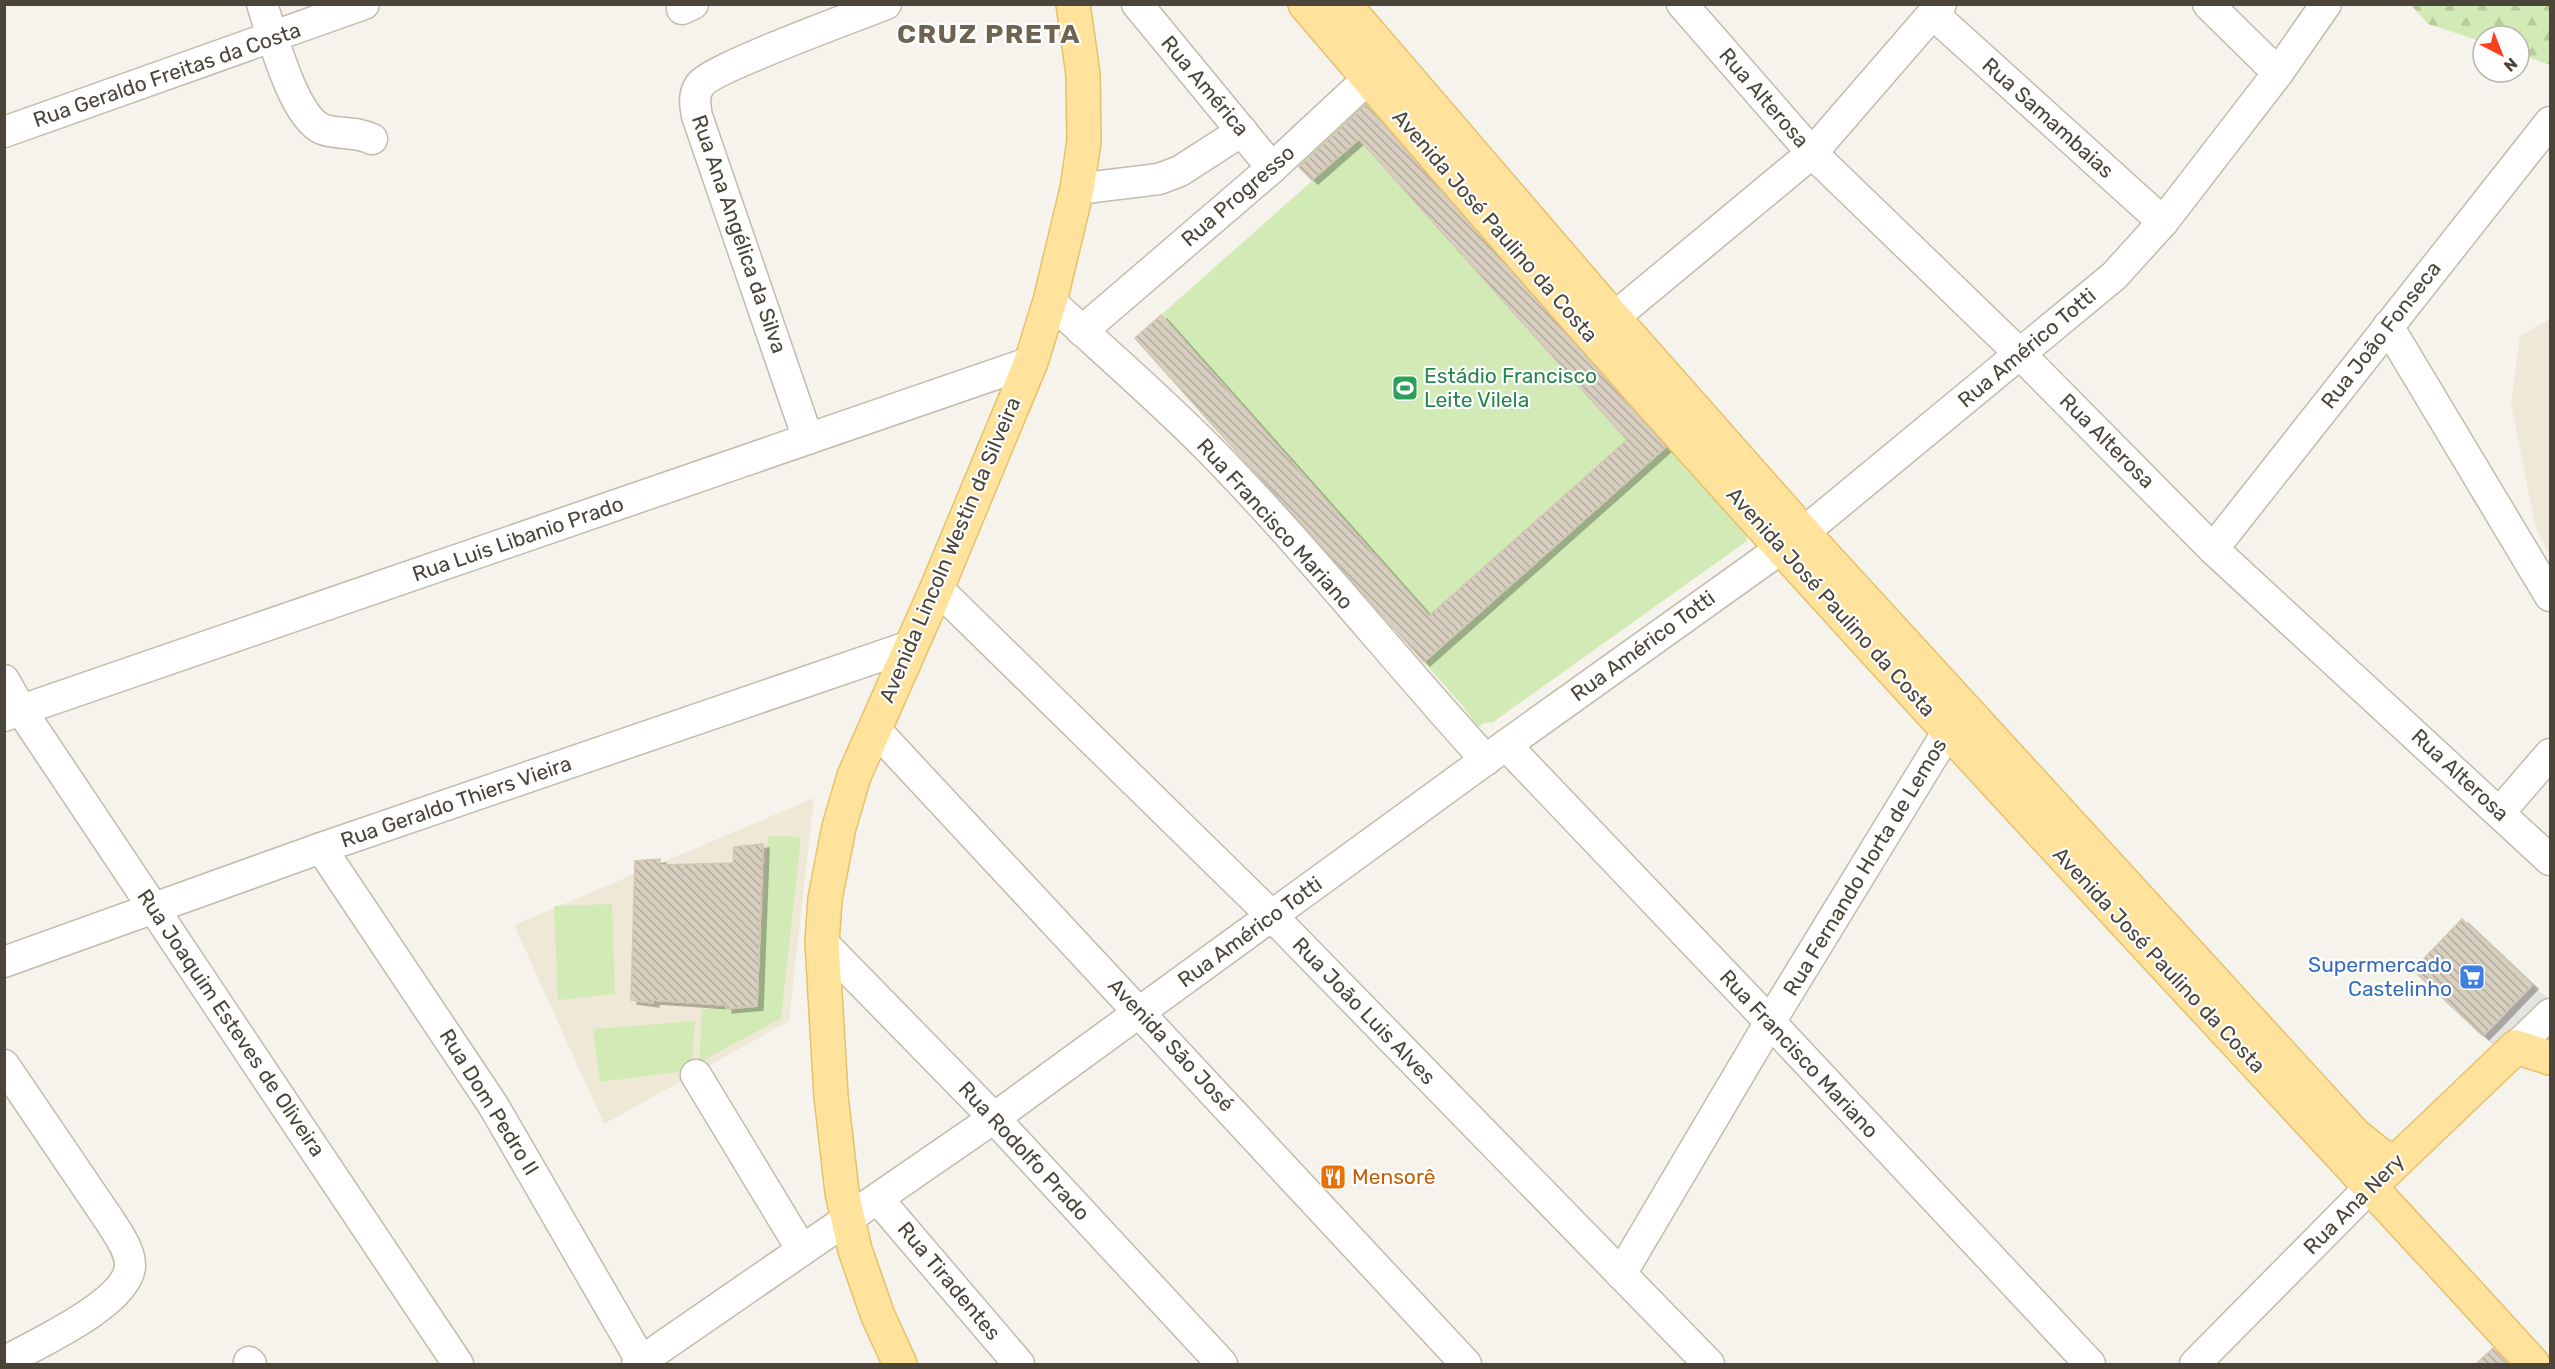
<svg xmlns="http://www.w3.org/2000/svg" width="2555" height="1369" font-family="Rubik,sans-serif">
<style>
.education{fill:#efe8d6}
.forest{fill:url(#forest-firs)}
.green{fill:#d2eab5}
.parking{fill:#e5e3e0}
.building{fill:url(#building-back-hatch);stroke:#d3c7b4;stroke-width:1.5;filter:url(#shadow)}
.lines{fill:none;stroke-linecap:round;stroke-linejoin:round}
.minor-casing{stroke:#c2bbae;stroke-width:33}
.major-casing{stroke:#e6c16a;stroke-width:36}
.minor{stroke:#fff;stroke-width:30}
.major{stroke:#ffe39c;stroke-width:33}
.labels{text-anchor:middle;stroke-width:4.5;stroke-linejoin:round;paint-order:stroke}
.street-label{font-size:21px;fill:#4b4439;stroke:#fff}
.leisure-label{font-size:21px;fill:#27864d;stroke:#fff;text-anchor:start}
.shop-label{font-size:21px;fill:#366cbe;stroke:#fff;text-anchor:end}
.food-label{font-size:21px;fill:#c56008;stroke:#fff;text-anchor:start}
.district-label{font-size:27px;font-weight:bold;letter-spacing:1.5px;fill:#6e6250;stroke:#fff}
</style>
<defs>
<pattern id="forest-firs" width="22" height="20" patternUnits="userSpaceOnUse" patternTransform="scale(1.5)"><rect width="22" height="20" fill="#d2eab5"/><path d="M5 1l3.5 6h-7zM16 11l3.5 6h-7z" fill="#b6ca9c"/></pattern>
<pattern id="building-back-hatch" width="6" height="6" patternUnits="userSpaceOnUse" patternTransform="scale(1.5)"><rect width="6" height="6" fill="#d8cfc1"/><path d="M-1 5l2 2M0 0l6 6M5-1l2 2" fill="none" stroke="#b1aa9e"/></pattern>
<filter id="shadow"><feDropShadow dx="6" dy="4" stdDeviation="0" flood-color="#0004"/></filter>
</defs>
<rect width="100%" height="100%" fill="#f6f3ec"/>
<g class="education">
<path d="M 2550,319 L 2550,556 L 2535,525 L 2511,404 L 2520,336 Z"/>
<path d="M 814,798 L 789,1021 L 604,1124 L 514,925 Z"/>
</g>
<path class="forest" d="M 2411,5 L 2550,5 L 2550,65 L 2519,54 L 2519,36 L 2483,36 L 2483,42 L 2428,24 Z"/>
<g class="green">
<path d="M 1366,90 L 1746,524 L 1747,541 L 1493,722 L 1484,723 L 1478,727 L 1462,705 L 1135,338 L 1312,181 L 1290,158 Z"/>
<path d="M 768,836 L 801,837 L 781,1018 L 699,1063 L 702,1009 L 757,1005 Z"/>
<path d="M 612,904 L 615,994 L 558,1000 L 554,906 Z"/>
<path d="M 695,1021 L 691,1070 L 600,1082 L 593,1029 Z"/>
</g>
<path class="parking" d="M 2532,985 L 2547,997 L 2496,1047 L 2483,1036 Z"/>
<g class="building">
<path d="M 1366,104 L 1666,447 L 1424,662 L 1135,338 L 1161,315 L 1429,616 L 1627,440 L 1359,139 L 1312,180 L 1299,167 Z"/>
<path d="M 763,844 L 757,1006 L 726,1009 L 726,1005 L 653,1000 L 653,1003 L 631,1000 L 635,861 L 660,859 L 660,865 L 733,863 L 734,847 Z"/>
<path d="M 2462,919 L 2532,985 L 2483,1036 L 2413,970 Z"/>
<path d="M 2493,1348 L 2508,1365 L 2475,1365 Z"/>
</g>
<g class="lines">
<defs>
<g id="minor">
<path d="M 262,4 C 272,34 293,116 322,129 C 338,135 356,131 372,139"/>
<path d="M 1137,4 L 1272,168"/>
<path d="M 1682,4 L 1812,153 L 2020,354 L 2213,549 L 2550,860"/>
<path d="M 2208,4 L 2278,73"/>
<path d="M 682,9 L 693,4"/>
<path d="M 1933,14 L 2163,222"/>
<path d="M 4,132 L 364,4"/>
<path d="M 1077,189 L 1159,179 L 1180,171 L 1242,131"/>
<path d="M 1050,301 C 1104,351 1159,398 1210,450 C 1307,549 1393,658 1486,760"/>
<path d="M 2388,326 L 2550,596"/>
<path d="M 1082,331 L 1272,168 L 1386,62"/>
<path d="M 1594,334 L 1812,153 L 1941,4"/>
<path d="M 808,439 L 697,116 C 695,105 693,95 700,85 C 712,68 856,16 886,4"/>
<path d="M 2213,549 L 2550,122"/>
<path d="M 937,588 L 1271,915 L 1709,1364"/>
<path d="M 4,680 L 21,710 L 458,1364"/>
<path d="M 4,716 L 1031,362"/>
<path d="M 874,728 L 1466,1364"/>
<path d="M 1506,745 L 1770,1022 L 2090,1364"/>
<path d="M 2500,812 L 2550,754"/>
<path d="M 321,848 L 493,1105 L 643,1364"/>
<path d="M 822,942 L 994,1118 L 1222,1364"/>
<path d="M 4,962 L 321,848 L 910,646"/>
<path d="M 2516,1047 L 2550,1014"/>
<path d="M 4,1065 L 110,1221 C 118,1234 131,1251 130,1267 C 126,1304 36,1344 4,1362"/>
<path d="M 696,1075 L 802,1250"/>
<path d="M 878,1199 L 1019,1364"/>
<path d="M 1621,1274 L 1770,1022 L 1948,731 L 1965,713"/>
<path d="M 249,1362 L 251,1364"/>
<path d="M 637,1364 L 994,1118 L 1506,745 L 1804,532 L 2114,276 L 2163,222 L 2278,73 L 2326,4"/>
<path d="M 2195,1364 L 2371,1186"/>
</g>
<g id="major">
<path d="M 1305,4 C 1516,253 1732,496 1952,735 C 2145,946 2341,1153 2533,1364"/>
<path d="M 1344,4 L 1613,317 L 1819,550 L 2354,1134 L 2380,1155 L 2396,1161"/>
<path d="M 2381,1176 L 2516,1047 L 2550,1058"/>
<path d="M 900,1364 L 878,1316 L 855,1250 L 842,1192 L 831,1096 L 822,942 L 825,899 L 839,827 L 854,776 L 937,588 L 1031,362 L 1050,301 L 1077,189 L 1084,141 L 1083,74 L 1073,4"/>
</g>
</defs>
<use href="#minor" class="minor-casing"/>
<use href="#major" class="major-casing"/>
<use href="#minor" class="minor"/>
<use href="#major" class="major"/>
</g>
<defs>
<symbol id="stadium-square" viewBox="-11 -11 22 22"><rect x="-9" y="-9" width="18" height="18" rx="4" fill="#2e9e5b" stroke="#fff"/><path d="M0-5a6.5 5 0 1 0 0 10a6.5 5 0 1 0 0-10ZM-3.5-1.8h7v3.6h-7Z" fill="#fff"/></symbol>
<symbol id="supermarket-square" viewBox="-11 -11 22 22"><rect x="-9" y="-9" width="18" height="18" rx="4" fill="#3f7fe0" stroke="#fff"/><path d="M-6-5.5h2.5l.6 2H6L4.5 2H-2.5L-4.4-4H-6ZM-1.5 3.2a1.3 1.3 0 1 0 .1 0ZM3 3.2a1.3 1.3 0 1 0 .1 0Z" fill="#fff"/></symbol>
<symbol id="restaurant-square" viewBox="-11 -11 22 22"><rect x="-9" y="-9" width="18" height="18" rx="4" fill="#e8710a" stroke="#fff"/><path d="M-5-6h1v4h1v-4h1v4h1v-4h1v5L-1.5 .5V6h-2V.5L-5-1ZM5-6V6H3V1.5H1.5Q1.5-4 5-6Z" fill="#fff"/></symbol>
</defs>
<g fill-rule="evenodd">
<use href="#stadium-square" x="1390" y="373" width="30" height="30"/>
<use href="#supermarket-square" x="2457" y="962" width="30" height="30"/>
<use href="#restaurant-square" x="1318" y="1162" width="30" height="30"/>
</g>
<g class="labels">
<g class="street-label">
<text transform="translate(167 75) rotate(-19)" y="7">Rua Geraldo Freitas da Costa</text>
<text transform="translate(1205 86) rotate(50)" y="7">Rua América</text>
<text transform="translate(1764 98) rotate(49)" y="7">Rua Alterosa</text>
<text transform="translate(2048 118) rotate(42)" y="7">Rua Samambaias</text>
<text transform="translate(1238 196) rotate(-41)" y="7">Rua Progresso</text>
<text transform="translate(1495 226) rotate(49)" y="7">Avenida José Paulino da Costa</text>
<text transform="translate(739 234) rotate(71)" y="7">Rua Ana Angélica da Silva</text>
<text transform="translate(2381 335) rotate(-52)" y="7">Rua João Fonseca</text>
<text transform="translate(2027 348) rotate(-40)" y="7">Rua Américo Totti</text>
<text transform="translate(2107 441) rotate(45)" y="7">Rua Alterosa</text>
<text transform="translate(1275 524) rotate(48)" y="7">Rua Francisco Mariano</text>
<text transform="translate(518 539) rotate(-19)" y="7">Rua Luis Libanio Prado</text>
<text transform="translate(950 550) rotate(-67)" y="7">Avenida Lincoln Westin da Silveira</text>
<text transform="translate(1831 602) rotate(48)" y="7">Avenida José Paulino da Costa</text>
<text transform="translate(1643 646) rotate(-36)" y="7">Rua Américo Totti</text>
<text transform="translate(2460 775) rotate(43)" y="7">Rua Alterosa</text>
<text transform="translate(456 802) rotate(-19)" y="7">Rua Geraldo Thiers Vieira</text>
<text transform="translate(1865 867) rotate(-59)" y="7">Rua Fernando Horta de Lemos</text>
<text transform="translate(1250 932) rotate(-36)" y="7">Rua Américo Totti</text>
<text transform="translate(2159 960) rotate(47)" y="7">Avenida José Paulino da Costa</text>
<text transform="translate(1364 1011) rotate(46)" y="7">Rua João Luis Alves</text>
<text transform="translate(231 1023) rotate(56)" y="7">Rua Joaquim Esteves de Oliveira</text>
<text transform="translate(1171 1045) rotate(47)" y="7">Avenida São José</text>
<text transform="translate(1799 1054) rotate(47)" y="7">Rua Francisco Mariano</text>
<text transform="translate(489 1102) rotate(58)" y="7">Rua Dom Pedro II</text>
<text transform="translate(1024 1151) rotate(47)" y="7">Rua Rodolfo Prado</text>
<text transform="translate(2354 1204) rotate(-45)" y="7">Rua Ana Nery</text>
<text transform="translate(949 1281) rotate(50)" y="7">Rua Tiradentes</text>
</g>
<g class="leisure-label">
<text x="1424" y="383">Estádio Francisco<tspan x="1424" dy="24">Leite Vilela</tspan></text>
</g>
<g class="shop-label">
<text x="2452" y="972">Supermercado<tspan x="2452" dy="24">Castelinho</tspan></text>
</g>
<g class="food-label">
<text x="1352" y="1184">Mensorê</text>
</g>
<g class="district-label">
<text x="989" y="43">CRUZ PRETA</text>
</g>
</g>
<rect width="2555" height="1369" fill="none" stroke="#4b4439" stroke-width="12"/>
<g transform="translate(2501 54) rotate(138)"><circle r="28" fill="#ffffff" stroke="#b7b4b0" stroke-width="1.5"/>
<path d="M0-4.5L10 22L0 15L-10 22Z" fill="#fc3f1d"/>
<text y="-9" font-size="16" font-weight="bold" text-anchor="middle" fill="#4b4439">N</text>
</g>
</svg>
